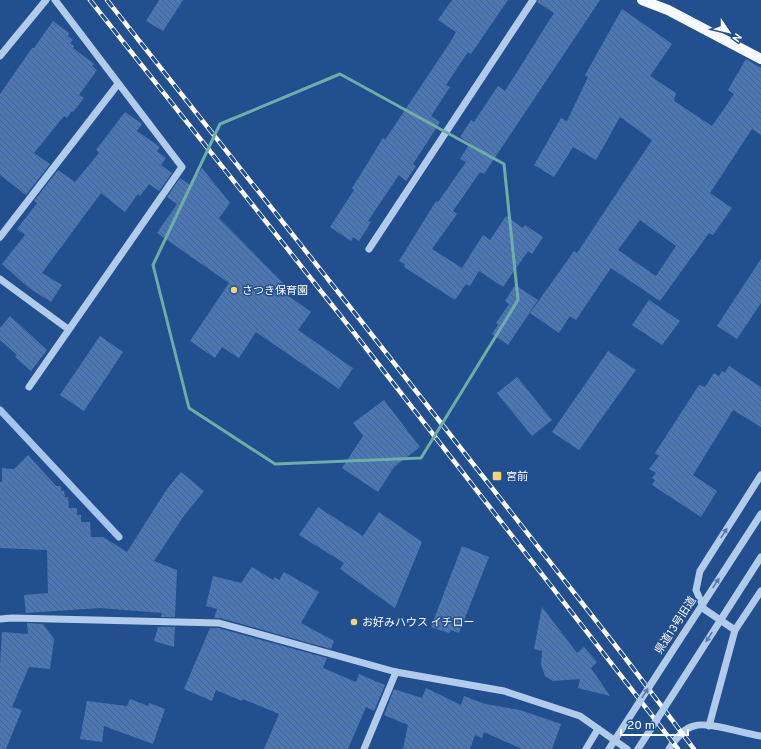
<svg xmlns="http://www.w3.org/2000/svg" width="761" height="749" font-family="Overpass,'Noto Sans JP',sans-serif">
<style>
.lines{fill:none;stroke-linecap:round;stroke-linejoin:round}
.stream{stroke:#a5c5ed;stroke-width:7}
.building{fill:url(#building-back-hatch);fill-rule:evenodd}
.minor{stroke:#b1cbeb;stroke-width:7}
.major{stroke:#f6f9ff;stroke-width:10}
.rail-casing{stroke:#fff;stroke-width:4.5}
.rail{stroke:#224f8e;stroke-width:3;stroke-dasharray:9;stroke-linecap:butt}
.minor-bridge{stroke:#b1cbeb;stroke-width:7}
.oneway{fill:#547aaf}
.marked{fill:none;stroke:#6fada8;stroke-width:3;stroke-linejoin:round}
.poi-dot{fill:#f7d374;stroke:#224f8e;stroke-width:1.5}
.labels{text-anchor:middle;stroke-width:3;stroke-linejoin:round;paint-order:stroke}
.poi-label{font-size:11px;fill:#fff;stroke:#224f8e;text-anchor:start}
.street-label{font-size:11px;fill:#fff;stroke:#224f8e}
</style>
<defs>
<pattern id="building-back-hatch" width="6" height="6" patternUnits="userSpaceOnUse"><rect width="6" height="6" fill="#4b78b5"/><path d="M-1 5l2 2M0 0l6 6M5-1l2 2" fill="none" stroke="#4c6280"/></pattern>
</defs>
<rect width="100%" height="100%" fill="#224f8e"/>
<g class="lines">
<path class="stream" d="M 0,410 L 119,537"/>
</g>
<g class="building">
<path d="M 159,0 L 183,0 L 163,31 L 146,21 Z"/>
<path d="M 452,0 L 508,0 L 471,54 L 468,52 L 446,85 L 450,87 L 431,116 L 440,122 L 413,164 L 416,166 L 406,181 L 399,175 L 368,221 L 371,222 L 359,241 L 353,237 L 351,241 L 330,227 L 354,190 L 352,188 L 372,156 L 383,138 L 385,140 L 451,41 L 456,32 L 438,20 Z"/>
<path d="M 538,0 L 600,0 L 484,174 L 480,172 L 453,211 L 457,214 L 432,249 L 462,268 L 483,235 L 490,240 L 506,216 L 523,228 L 525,225 L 543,237 L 532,254 L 528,251 L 503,287 L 479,271 L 470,286 L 466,284 L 455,300 L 404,267 L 405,264 L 399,261 L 436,201 L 438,202 L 466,162 L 460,159 L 470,143 L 460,137 L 471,120 L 474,122 L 498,86 L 505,91 L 554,13 L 537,2 Z"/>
<path d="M 622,9 L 672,44 L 650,76 L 676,93 L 674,101 L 712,126 L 734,94 L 728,90 L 746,59 L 761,68 L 761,135 L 752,129 L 710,193 L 732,208 L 713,235 L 709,233 L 660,301 L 611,268 L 576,320 L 570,316 L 559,333 L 530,313 L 574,251 L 577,253 L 652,140 L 620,117 L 596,160 L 573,147 L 554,177 L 534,165 L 561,118 L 567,121 L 588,77 L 585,75 ZM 640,220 L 676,246 L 656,276 L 618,250 Z"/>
<path d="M 53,21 L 69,33 L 68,36 L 73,40 L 70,43 L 74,46 L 73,48 L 94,64 L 92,66 L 97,70 L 79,95 L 84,98 L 73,112 L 72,111 L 67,118 L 64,116 L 34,153 L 50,164 L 26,195 L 0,175 L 0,94 L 32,48 L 34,48 Z"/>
<path d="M 125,112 L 142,124 L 137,131 L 160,147 L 157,151 L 166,158 L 161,165 L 172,173 L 159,191 L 149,184 L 140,196 L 138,194 L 125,212 L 101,193 L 42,273 L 62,285 L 51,302 L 29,288 L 2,264 L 25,235 L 17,229 L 37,203 L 34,201 L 58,170 L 75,182 L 99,153 L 96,150 Z"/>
<path d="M 202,168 L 230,203 L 219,218 L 287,287 L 283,292 L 311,312 L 298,330 L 353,368 L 339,389 L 256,332 L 239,358 L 222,347 L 215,358 L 190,341 L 229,283 L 157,233 L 177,204 L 167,197 L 180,178 L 190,185 Z"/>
<path d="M 761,259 L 761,303 L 737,339 L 717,326 Z"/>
<path d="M 515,285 L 538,300 L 508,345 L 492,334 L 498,325 L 496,323 L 509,304 L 505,301 Z"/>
<path d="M 649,300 L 680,321 L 662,345 L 632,325 Z"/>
<path d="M 10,316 L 47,350 L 31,371 L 15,357 L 17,355 L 0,340 L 0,328 Z"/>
<path d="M 100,336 L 123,352 L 84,411 L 60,395 Z"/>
<path d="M 608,351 L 636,370 L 579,450 L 552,432 Z"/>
<path d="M 729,366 L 761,387 L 761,427 L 733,410 L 693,475 L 717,491 L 701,517 L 652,485 L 655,480 L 652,478 L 656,473 L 649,469 L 659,456 L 655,453 L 699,385 L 705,387 L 714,373 L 719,376 L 722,371 L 725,373 Z"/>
<path d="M 517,377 L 552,420 L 532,436 L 497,393 Z"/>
<path d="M 384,400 L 420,447 L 394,467 L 378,492 L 342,468 L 363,436 L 353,423 Z"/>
<path d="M 28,455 L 56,486 L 61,486 L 61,491 L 64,491 L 65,497 L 68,497 L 69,508 L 77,508 L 77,515 L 81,515 L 81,522 L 90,522 L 91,537 L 103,537 L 127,552 L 167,489 L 181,472 L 204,491 L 183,517 L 154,561 L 177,570 L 175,617 L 161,617 L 162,613 L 100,608 L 26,613 L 24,595 L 48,593 L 47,550 L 0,548 L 0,482 L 2,482 L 2,468 L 14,469 Z"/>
<path d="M 318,507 L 363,536 L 379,512 L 422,542 L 395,608 L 340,569 L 344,563 L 299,535 Z"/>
<path d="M 462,546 L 489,557 L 459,633 L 451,630 L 449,633 L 431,627 Z"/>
<path d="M 252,567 L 273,580 L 274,577 L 279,580 L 284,572 L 319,592 L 301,623 L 334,641 L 331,649 L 220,618 L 214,618 L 217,609 L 206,606 L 213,576 L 241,583 Z"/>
<path d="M 542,607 L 577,653 L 584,647 L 597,662 L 591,668 L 610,696 L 578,688 L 580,679 L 553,681 L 545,676 L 541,665 L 542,651 L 534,649 Z"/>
<path d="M 27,623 L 43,624 L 54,639 L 50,669 L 29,667 L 12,707 L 22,710 L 6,749 L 0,749 L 0,664 L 2,632 L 28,634 Z"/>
<path d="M 158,627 L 175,627 L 174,647 L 154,641 Z"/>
<path d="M 210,628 L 218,628 L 327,658 L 323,668 L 356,682 L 359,674 L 385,685 L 374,711 L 366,707 L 348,749 L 264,749 L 279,714 L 243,699 L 242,701 L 216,690 L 212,701 L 184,689 Z"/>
<path d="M 426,688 L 461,705 L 464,696 L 485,704 L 520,710 L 561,724 L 552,749 L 522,749 L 484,732 L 482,738 L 475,735 L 470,749 L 403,749 L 408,725 L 384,715 L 394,689 L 422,698 Z"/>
<path d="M 130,699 L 148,706 L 149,703 L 165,709 L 153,744 L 104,726 L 102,742 L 80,739 L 87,701 L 127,706 Z"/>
</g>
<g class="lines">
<g class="minor">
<path d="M 0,56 L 46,0"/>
<path d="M 0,237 L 118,84"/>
<path d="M 369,249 L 533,0"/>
<path d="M 0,279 L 68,329"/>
<path d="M 29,387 L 182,167 L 55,0"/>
<path d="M 0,619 L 12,618 L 219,623 L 396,672 L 504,691 L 580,716 L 627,749"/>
<path d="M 735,630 L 704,609 L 696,590 L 700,571 L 761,475"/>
<path d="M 709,726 L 735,630 L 761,591"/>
<path d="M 364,749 L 396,672"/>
<path d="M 586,749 L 598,729"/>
<path d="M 669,749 C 674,741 684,728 694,726 C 707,721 745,734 761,736"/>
</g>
<path class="major" d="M 642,0 L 668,10 L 761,59"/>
<defs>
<g id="rail">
<path d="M 90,0 L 355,334 L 678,749"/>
<path d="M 107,0 L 365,326 L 626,659 L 694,749"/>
</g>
</defs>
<use href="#rail" class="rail-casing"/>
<use href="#rail" class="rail"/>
<g class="minor-bridge">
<path d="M 609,749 L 761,514"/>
<path d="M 638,749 L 761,557"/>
</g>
</g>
<defs><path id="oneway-solid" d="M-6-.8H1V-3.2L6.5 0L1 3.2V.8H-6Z"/></defs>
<g class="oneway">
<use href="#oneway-solid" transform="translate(724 533) rotate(-58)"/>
<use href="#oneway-solid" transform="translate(716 583) rotate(-57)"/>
<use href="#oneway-solid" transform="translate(709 637) rotate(123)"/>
<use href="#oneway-solid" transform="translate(645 693) rotate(-57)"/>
</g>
<path class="marked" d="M 340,74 L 504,164 L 518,300 L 421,458 L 275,464 L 189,408 L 153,265 L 220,124 Z"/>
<g class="poi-dot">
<circle cx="234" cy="290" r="4"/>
<rect x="492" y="471" width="10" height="10" rx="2"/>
<circle cx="354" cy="622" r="4"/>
</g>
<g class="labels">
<g class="poi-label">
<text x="242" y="294">さつき保育園</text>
<text x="506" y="480">宮前</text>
<text x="362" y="626">お好みハウス イチロー</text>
</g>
<g class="street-label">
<text transform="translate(675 625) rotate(-57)" y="4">県道13号旧道</text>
</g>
</g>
<g transform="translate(729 32) rotate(125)" stroke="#224f8e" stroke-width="3" paint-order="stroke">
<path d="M0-3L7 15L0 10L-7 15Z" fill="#ffffff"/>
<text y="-6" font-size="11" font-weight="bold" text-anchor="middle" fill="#ffffff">N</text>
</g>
<path d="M621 729v6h67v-6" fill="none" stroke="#ffffff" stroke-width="2"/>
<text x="627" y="729" font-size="12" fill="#ffffff" stroke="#224f8e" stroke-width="3" paint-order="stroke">20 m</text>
</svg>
